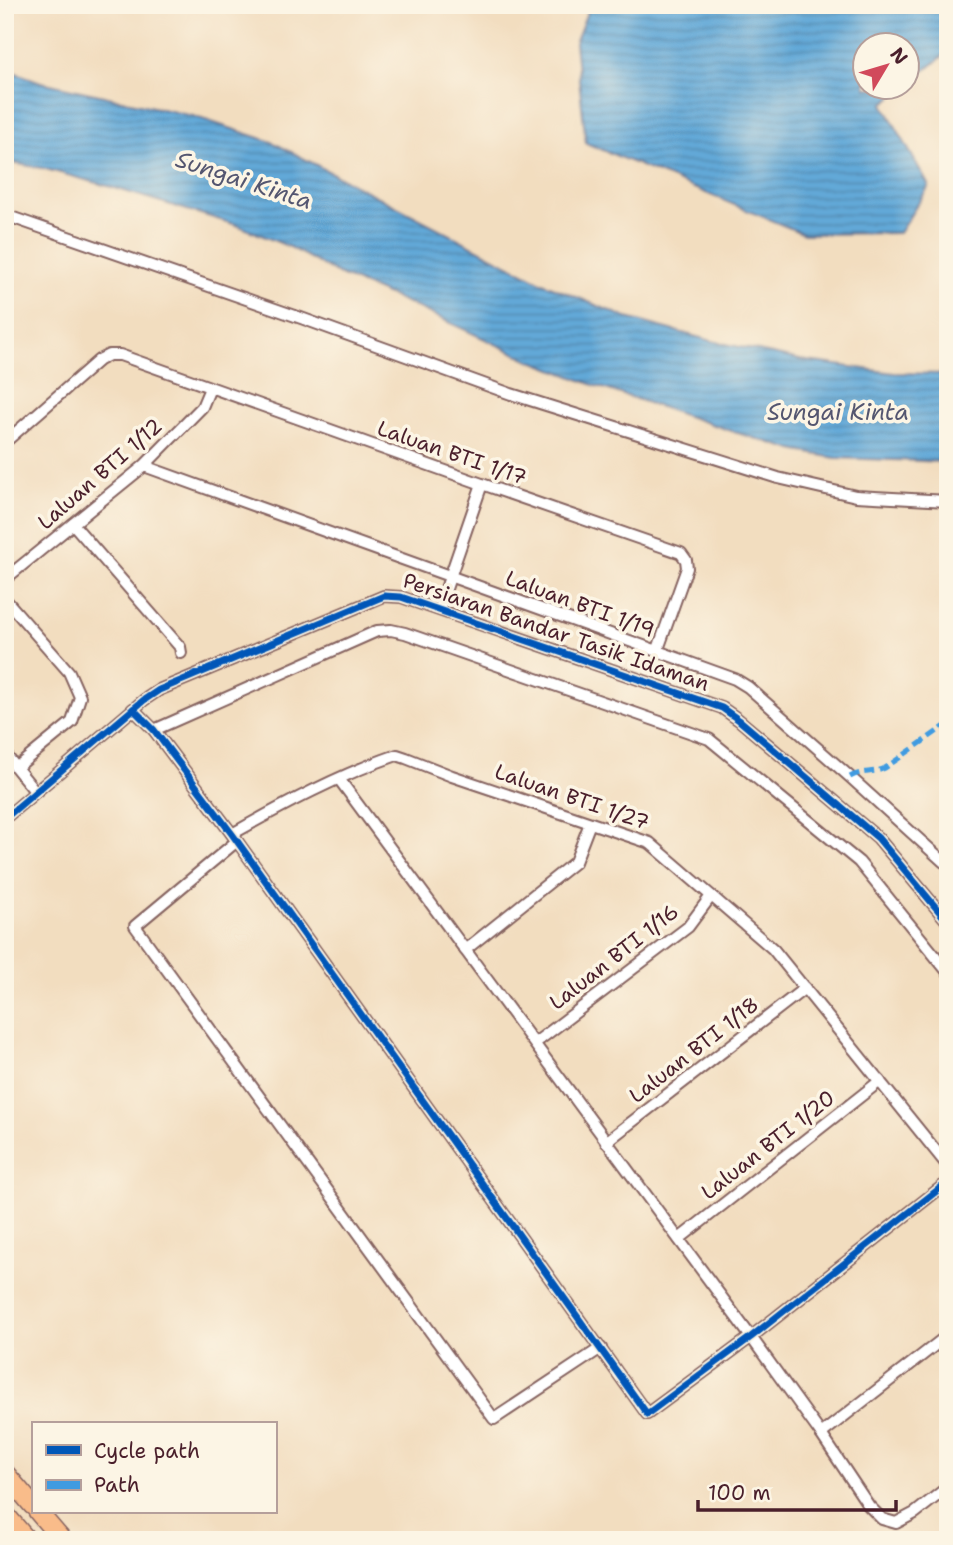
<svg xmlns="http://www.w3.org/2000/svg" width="953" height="1545" font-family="'Shantell Sans',sans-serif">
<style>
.water{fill:url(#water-rules);stroke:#566482;stroke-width:2}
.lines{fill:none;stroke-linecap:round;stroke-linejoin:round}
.street-casing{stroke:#85625f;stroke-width:14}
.primary-casing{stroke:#85625f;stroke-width:21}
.street{stroke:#fff;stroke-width:10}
.primary{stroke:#f9bc8a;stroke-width:18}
.quiet{stroke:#409be1;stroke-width:5;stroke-dasharray:10 5;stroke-linecap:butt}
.cycleway-casing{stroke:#fcf5e5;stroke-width:11}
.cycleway{stroke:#0057b8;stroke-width:7}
.labels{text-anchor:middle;stroke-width:7;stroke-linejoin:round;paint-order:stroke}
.street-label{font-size:21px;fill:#4a1f2b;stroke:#fcf5e5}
.water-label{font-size:23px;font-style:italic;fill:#545670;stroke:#fcf5e5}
</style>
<defs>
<pattern id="water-rules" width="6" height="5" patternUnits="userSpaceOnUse" patternTransform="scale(1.75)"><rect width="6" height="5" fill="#62a9d8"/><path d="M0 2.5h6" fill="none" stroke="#5389af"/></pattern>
</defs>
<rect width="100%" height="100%" fill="#fcf5e5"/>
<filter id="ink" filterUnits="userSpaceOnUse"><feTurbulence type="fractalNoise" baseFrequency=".0143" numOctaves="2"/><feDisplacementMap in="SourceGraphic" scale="14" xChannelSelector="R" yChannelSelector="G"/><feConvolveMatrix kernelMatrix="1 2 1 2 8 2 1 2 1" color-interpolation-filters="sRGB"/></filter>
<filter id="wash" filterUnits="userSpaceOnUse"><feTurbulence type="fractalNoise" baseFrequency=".00686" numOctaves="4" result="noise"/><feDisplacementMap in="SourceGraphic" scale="28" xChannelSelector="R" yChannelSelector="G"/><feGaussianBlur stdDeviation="1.57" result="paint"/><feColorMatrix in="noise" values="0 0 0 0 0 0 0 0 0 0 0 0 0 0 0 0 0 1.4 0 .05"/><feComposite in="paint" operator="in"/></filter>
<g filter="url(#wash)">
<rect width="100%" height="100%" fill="#f2ddbf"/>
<g class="water">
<path d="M 590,5 L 948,5 L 948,52 L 908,84 L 908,46 L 866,46 L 866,88 L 903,88 L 883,104 L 929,186 L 899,233 L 804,234 L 586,143 L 575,43 Z"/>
<path d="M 5,69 L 41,82 L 193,116 L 272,142 L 545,284 L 627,318 L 712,341 L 800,360 L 894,373 L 948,374 L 948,462 L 836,458 L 797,451 L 741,434 L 591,384 L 532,361 L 408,303 L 338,274 L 290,247 L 237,225 L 108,186 L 42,168 L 5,162 Z"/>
</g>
</g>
<g filter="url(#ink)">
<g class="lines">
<defs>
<g id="street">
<path d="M 5,215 L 301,318 L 511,394 L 778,478 L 856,496 L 948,501"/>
<path d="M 5,442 L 99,360 L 109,355 L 120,355 L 482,484 L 681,553 L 686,560 L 687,568 L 657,652"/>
<path d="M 144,466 L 735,679 L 748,687 L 850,777 L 944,862 L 948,857"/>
<path d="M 73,524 L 180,647 L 181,653"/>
<path d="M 5,579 L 144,466 L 202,407 L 210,388"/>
<path d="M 5,599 L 69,672 L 80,697 L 72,722 L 17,767"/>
<path d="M 439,609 L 482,484"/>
<path d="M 133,709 L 154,730 L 232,834 L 647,1414 L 751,1337 L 948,1182"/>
<path d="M 154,730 L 377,631 L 391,630 L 405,633 L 709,739 L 859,862 L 948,972"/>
<path d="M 5,754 L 35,791"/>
<path d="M 339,779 L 751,1337 L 821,1434 L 869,1506 L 882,1519 L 896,1523 L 915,1513 L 948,1487"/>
<path d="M 5,818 L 144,700 L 159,690 L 384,596 L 401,597 L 722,708 L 739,720 L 878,838 L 948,922"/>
<path d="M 232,834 C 285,804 339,775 397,755 L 406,758 L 452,776 L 650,843 L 773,949 L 948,1166"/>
<path d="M 237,841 L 135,926 L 494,1419 L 601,1348"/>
<path d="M 465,950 L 575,862 L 590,823"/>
<path d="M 535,1043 L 688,927 L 711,896"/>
<path d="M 606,1142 L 805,988"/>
<path d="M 679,1239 L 880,1081"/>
<path d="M 821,1434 L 948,1335"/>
</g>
<g id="primary">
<path d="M 5,1473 L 33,1506"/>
<path d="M 38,1512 L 62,1540"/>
<path d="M 5,1514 L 27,1540"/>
</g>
</defs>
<use href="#street" class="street-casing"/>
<use href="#primary" class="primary-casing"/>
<use href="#street" class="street"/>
<use href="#primary" class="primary"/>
<path class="quiet" d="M 850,777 C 862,770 873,774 885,768 L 948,724"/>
<defs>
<g id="cycleway">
<path d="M 133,709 L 154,730 L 232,834 L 647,1414 L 751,1337 L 948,1182"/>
<path d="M 5,818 L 144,700 L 159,690 L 384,596 L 401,597 L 722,708 L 739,720 L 878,838 L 948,922"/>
</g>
</defs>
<use href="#cycleway" class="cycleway-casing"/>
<use href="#cycleway" class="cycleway"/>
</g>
</g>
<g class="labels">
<g class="street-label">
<text transform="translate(452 453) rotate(19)" y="7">Laluan BTI 1/17</text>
<text transform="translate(100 474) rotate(-41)" y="7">Laluan BTI 1/12</text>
<text transform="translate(580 604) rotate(20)" y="7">Laluan BTI 1/19</text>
<text transform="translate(556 632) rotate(19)" y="7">Persiaran Bandar Tasik Idaman</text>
<text transform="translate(572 797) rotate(19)" y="7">Laluan BTI 1/27</text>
<text transform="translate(614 957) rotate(-38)" y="7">Laluan BTI 1/16</text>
<text transform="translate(694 1050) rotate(-38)" y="7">Laluan BTI 1/18</text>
<text transform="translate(768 1145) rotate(-38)" y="7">Laluan BTI 1/20</text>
</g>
<g class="water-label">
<text transform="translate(244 180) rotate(18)" y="8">Sungai Kinta</text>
<text x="838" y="420">Sungai Kinta</text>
</g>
</g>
<rect width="953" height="1545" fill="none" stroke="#fcf5e5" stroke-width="28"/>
<rect x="32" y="1422" width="245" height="91" fill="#fcf5e5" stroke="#b59f9b" stroke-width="2"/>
<rect x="46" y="1445" width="35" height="10" fill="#0057b8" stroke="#b59f9b" stroke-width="2"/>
<text x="94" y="1458" font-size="21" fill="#4a1f2b">Cycle path</text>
<rect x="46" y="1480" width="35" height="10" fill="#409be1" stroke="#b59f9b" stroke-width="2"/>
<text x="94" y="1492" font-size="21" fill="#4a1f2b">Path</text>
<g transform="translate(886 66) rotate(52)"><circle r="33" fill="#fcf5e5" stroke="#b59f9b" stroke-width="2"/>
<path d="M0-5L12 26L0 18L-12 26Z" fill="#d1495b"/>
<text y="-10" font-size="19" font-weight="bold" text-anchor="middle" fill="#4a1f2b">N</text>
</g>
<path d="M698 1500v10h198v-10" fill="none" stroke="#4a1f2b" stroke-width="3.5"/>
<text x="708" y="1500" font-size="21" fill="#4a1f2b" stroke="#fcf5e5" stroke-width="5" paint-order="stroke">100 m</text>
</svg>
